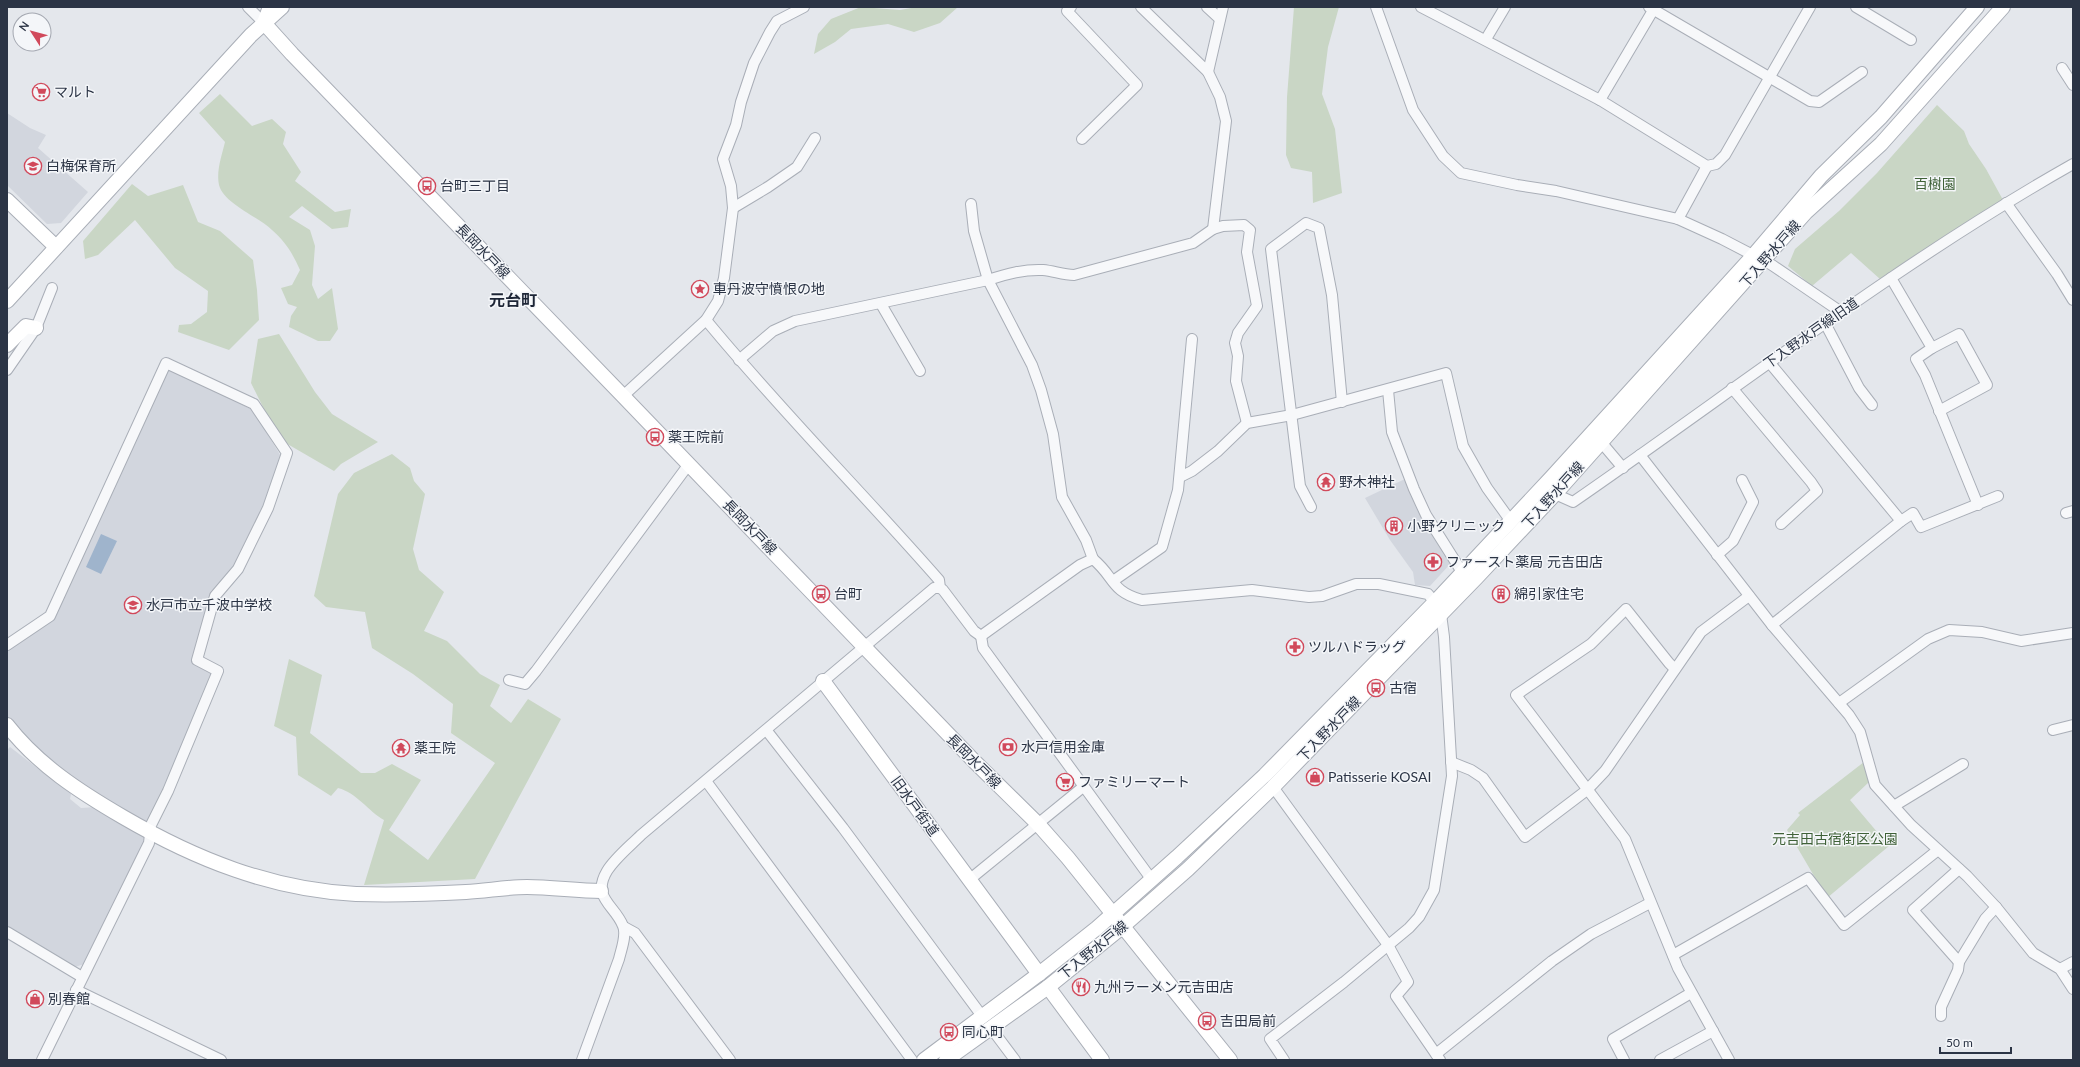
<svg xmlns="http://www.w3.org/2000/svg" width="2080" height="1067" font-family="Lato,'Noto Sans JP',sans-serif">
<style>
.built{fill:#d2d6de}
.green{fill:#c9d6c5}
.water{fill:#9fb4cc}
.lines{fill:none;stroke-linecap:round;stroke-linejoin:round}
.street-casing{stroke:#a9aeb7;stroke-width:12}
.secondary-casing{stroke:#a9aeb7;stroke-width:16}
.street{stroke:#f7f8fa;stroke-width:10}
.secondary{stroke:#fff;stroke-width:14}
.labels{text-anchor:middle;stroke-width:3;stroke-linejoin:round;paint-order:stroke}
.poi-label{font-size:14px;fill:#2b3445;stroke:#f4f6f9;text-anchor:start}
.park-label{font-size:14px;fill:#3f6138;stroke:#f4f6f9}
.street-label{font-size:14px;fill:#2b3445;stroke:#f4f6f9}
.quarter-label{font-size:16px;font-weight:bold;fill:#1d2536;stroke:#f4f6f9}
</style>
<rect width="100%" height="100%" fill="#e4e7ec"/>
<g class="built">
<path d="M 7,113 L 30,128 L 46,135 L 38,148 L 88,192 L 61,223 L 47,224 L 7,185 Z"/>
<path d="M 170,369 L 253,410 L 282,458 L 265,501 L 231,571 L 212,593 L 192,662 L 212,670 L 213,674 L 166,787 L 147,823 L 143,823 L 48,762 L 13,726 L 7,718 L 7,649 L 52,617 L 167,370 Z"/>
<path d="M 1405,479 L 1451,563 L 1430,586 L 1415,585 L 1413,572 L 1390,540 L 1365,498 Z"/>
<path d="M 10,747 L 71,794 L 70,799 L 81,808 L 96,807 L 144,835 L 144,842 L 84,964 L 75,967 L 7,927 L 7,750 Z"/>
</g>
<g class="green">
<path d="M 861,7 L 900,10 L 917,7 L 958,7 L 940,23 L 914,32 L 888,24 L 851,29 L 835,42 L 814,54 L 818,34 L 831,19 Z"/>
<path d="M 1294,7 L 1339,7 L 1328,47 L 1322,94 L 1335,129 L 1342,193 L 1313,203 L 1312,172 L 1291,168 L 1286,155 L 1287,97 Z"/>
<path d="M 220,94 L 252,126 L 272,119 L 286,132 L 283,144 L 301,172 L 295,181 L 335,212 L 351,209 L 348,227 L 332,229 L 302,206 L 289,217 L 310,230 L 315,246 L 312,285 L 318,299 L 332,288 L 338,329 L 330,341 L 318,341 L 289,327 L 291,316 L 297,307 L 288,304 L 281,288 L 292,285 L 300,270 C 293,254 285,241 272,230 C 259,217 224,204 219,185 C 216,171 222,155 225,142 L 199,113 Z"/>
<path d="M 1937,105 L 1964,131 L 1969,144 L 1986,169 L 2003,200 L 1880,279 L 1851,253 L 1812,286 L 1788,266 L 1795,249 L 1839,211 L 1877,173 Z"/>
<path d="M 132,184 L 148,196 L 183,185 L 198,222 L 220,231 L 253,260 L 257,290 L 259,320 L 229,350 L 178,332 L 179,325 L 191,324 L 207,312 L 208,291 L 175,268 L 135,220 L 98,255 L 85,259 L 83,241 Z"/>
<path d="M 279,334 L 315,392 L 332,414 L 378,442 L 341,464 L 334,471 L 284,442 L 268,417 L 251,383 L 258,339 Z"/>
<path d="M 392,454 L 410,468 L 414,481 L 425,494 L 413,549 L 419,570 L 444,592 L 424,631 L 447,641 L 480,674 L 500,685 L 490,706 L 511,723 L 528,699 L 561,719 L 475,879 L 364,885 L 384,820 C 368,811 357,793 338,788 L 331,796 L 298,775 L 296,737 L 274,726 L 289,659 L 322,675 L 310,733 L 361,773 L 375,773 L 392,764 L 421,780 L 389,830 L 428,860 L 495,763 L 451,733 L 453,704 L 413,674 L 372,648 L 365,612 L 326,607 L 314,596 L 338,494 L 354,473 Z"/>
<path d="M 1864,762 L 1869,782 L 1850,800 L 1889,846 L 1827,898 L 1787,830 L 1800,815 L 1798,813 Z"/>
</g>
<path class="water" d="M 101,534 L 117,541 L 101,574 L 86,567 Z"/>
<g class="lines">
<defs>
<g id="street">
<path d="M 248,7 L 264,23"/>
<path d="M 1071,7 L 1067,11 L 1137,85 L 1082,139"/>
<path d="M 1141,7 L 1208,72 L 1220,97 L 1226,121 L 1213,229"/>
<path d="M 1207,7 L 1220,19"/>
<path d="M 1376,7 L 1413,110 L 1443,156 L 1461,173 L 1517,185 L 1556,191 L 1678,219 L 1722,239 L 1772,265 L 1841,312"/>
<path d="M 1421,7 L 1600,100 L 1707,166 L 1716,164 L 1725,155 L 1810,7"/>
<path d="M 1649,7 L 1810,101 L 1819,102 L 1862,72"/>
<path d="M 1856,7 L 1911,40"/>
<path d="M 1486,39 L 1505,7"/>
<path d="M 2062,68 L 2073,85"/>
<path d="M 1208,72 L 1223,7"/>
<path d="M 1600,100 L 1655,7"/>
<path d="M 2006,203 L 2057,274 L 2073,300"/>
<path d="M 971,204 L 974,231 L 988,280 L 1032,365 L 1041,390 L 1053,434 L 1062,497 L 1086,540 L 1093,559"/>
<path d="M 733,208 L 768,187 L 797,167 L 815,138"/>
<path d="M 1678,219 L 1707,166"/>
<path d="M 1891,278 L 1932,348 L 1916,359 L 1925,375 L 1978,505"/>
<path d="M 881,304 L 920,371"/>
<path d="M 706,320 C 780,410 862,492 939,580 L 940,588"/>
<path d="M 1825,323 L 1859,388 L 1872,405"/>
<path d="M 1932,348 L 1959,334 L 1987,385 L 1939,411"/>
<path d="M 739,360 L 773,331 L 795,321 L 988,280 C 1007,274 1024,269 1043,270 C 1054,271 1063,275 1074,275 L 1193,243 L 1213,229 L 1223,226 L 1244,225 L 1250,230 L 1247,252 L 1257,306 L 1238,333 L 1235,343 L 1238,356 L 1236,381 L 1247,423"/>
<path d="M 1769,362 L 1901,521 L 1772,625"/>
<path d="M 7,370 L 36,328 L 52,288"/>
<path d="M 1732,388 L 1811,482 L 1817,491 L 1781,524"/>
<path d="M 1388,390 L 1392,432 L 1414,489 L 1426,515 L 1462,572"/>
<path d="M 623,396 L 706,320 L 718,301 L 724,278 L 733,208 L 731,186 L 723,159 L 736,125 L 741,102 L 754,63 L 770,32 L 777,21 L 804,7"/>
<path d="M 1601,442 L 1623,468"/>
<path d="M 1640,455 L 1772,625 L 1849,715 L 1860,732 L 1875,785 L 1911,825 L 1967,876 L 1996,907 L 2033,953 L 2060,969 L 2073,989"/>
<path d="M 1180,477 L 1192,471 L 1218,451 L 1247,423 L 1292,415 L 1446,373 L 1463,446 L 1487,488 L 1510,520"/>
<path d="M 1555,494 L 1573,502 C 1738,388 1898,263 2073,164"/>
<path d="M 1311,507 L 1300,486 L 1271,249 L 1306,223 L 1319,228 L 1332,295 L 1342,402"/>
<path d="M 2066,513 L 2073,511"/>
<path d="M 1901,521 L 1913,513 L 1921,527 L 1998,496"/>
<path d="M 1717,555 L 1733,541 L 1753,502 L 1742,480"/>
<path d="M 1113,581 L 1162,547 L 1178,490 L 1192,339"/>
<path d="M 981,636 L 983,648 L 1152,880"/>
<path d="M 7,645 L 50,616 L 166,363 L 254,404 L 287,453 L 268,508 L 238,569 L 215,596 L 197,660 L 218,671 L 168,791 L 151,825 L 149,843 L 42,1060"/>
<path d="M 1675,669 L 1669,663 L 1626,609 L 1591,644 L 1516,695 L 1625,839 L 1678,968 L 1729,1060"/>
<path d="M 509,680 L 525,684 L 536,671 L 689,464"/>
<path d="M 1839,703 L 1928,639 L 1949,630 L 1982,632 L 2021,641 L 2073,633"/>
<path d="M 2053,730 L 2073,725"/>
<path d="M 767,731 L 843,828 L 982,1016"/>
<path d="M 1451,762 L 1471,770 L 1483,778 L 1525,837 L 1587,790 L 1605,771 L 1701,632 L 1749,596"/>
<path d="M 706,781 L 912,1060"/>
<path d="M 1273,787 L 1388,945 L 1408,982 L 1396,996 L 1440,1060"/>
<path d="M 1894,806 L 1963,764"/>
<path d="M 969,880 L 1083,787"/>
<path d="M 624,927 L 635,933 L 730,1060"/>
<path d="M 7,932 L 82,977"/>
<path d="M 1673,955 L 1808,878 L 1844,925 L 1938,850"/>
<path d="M 1959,962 L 1913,910 L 1959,869"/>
<path d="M 2060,969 L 2073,962"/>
<path d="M 76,990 L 221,1060"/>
<path d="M 1941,1016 L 1941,1007 L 1958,970 L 1959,962 L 1985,919 L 1996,907"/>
<path d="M 991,1028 L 1015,1060"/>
<path d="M 1436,1054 L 1552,961 L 1591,934 L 1650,903"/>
<path d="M 582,1060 L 619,959 C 621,950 627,935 623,926 C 615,905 591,898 607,871 C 615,858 630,846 641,835 L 934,588 L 940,588 L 943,590 L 974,631 L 981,636 L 1080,565 L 1093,559 C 1115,577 1110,591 1142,600 L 1252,590 L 1309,597 L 1322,596 L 1356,584 L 1379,584 L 1428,594 L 1437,605 L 1441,614 L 1444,637 L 1452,776 L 1434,890 L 1419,917 L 1409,928 L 1344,982 L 1270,1039 L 1284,1060"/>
<path d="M 1624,1060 L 1613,1039 L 1691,993"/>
<path d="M 1660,1060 L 1713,1031"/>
</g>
<g id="secondary">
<path d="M 270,7 L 264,23 L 292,54 L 623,396 L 975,762 L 1038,824 L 1068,858 L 1230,1060"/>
<path d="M 7,200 L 56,247"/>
<path d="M 7,301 L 251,35 L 282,7"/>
<path d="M 7,345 L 26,326 L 36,328"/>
<path d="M 823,681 L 1039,974"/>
<path d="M 7,725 C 38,765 80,792 123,817 C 195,859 272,890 356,894 C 392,895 430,894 466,892 C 486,891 507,887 527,887 C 552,887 577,891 601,891"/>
<path d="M 1048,987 L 1102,1060"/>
<path d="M 924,1060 L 1039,974 L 1097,928 L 1177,857 L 1265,775 L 1435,602 L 1551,478 L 1753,256 L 1821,176 L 1881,117 L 1977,7"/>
<path d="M 946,1060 L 1048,987 L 1122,927 L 1188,869 L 1273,787 L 1477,577 L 1555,494 L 1806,212 L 1881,144 L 2003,7"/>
</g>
</defs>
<use href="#street" class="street-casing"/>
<use href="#secondary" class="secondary-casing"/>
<use href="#street" class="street"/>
<use href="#secondary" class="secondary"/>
</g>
<defs>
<symbol id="supermarket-ring" viewBox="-11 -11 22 22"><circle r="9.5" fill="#f4f6f9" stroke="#d1495b" stroke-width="1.5"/><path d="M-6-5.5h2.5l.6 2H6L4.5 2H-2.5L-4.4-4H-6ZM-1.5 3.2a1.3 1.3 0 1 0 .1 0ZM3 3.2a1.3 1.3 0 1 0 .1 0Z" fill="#d1495b"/></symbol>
<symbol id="school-ring" viewBox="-11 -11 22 22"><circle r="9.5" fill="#f4f6f9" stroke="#d1495b" stroke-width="1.5"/><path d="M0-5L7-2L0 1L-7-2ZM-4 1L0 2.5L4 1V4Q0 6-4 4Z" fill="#d1495b"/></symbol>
<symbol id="bus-ring" viewBox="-11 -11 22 22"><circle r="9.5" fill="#f4f6f9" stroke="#d1495b" stroke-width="1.5"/><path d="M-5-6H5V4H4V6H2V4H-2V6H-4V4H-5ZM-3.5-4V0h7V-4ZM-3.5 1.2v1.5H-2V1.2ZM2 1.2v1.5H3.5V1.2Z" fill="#d1495b"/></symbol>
<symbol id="sight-ring" viewBox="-11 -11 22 22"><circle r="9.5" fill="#f4f6f9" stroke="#d1495b" stroke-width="1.5"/><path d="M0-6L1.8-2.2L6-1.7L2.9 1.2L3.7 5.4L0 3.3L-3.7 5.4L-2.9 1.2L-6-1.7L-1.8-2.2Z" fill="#d1495b"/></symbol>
<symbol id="temple-ring" viewBox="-11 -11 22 22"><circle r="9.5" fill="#f4f6f9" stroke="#d1495b" stroke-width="1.5"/><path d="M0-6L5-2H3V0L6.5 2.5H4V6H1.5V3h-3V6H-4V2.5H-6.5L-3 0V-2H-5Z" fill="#d1495b"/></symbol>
<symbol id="building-ring" viewBox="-11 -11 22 22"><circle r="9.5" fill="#f4f6f9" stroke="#d1495b" stroke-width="1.5"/><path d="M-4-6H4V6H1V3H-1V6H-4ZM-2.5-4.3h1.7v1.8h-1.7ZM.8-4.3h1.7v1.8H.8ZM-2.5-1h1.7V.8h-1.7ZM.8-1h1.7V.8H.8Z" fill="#d1495b"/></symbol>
<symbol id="pharmacy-ring" viewBox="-11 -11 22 22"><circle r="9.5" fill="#f4f6f9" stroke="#d1495b" stroke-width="1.5"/><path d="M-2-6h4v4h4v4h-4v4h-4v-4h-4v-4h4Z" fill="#d1495b"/></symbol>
<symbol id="bank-ring" viewBox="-11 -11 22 22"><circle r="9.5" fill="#f4f6f9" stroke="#d1495b" stroke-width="1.5"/><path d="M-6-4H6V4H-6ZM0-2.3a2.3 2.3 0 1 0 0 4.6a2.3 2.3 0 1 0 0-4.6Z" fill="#d1495b"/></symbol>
<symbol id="shop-ring" viewBox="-11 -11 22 22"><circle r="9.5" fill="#f4f6f9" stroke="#d1495b" stroke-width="1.5"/><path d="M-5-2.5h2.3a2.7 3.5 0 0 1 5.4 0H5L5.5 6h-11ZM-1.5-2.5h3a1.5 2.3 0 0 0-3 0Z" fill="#d1495b"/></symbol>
<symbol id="restaurant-ring" viewBox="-11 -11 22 22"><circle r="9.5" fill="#f4f6f9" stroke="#d1495b" stroke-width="1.5"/><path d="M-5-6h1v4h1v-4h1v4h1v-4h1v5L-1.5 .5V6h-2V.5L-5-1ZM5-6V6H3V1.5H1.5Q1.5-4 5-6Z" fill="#d1495b"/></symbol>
</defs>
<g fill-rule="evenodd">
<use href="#supermarket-ring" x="31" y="82" width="20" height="20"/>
<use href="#school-ring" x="23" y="156" width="20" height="20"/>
<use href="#bus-ring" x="417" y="176" width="20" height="20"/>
<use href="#sight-ring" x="690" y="279" width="20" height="20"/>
<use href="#bus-ring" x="645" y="427" width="20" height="20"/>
<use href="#temple-ring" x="1316" y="472" width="20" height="20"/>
<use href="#building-ring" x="1384" y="516" width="20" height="20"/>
<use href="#pharmacy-ring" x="1423" y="552" width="20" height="20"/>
<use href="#bus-ring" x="811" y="584" width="20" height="20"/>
<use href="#building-ring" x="1491" y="584" width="20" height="20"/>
<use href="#school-ring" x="123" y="595" width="20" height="20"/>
<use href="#pharmacy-ring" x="1285" y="637" width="20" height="20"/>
<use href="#bus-ring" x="1366" y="678" width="20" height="20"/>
<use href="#bank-ring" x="998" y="737" width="20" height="20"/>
<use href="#temple-ring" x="391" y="738" width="20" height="20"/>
<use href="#shop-ring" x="1305" y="767" width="20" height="20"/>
<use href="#supermarket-ring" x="1055" y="772" width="20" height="20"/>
<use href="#restaurant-ring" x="1071" y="977" width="20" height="20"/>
<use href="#shop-ring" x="25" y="989" width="20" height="20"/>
<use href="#bus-ring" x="1197" y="1011" width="20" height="20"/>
<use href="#bus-ring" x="939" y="1022" width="20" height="20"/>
</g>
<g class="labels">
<g class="poi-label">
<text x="54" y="97">マルト</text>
<text x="46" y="171">白梅保育所</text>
<text x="440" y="191">台町三丁目</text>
<text x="713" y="294">車丹波守憤恨の地</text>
<text x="668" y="442">薬王院前</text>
<text x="1339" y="487">野木神社</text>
<text x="1407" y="531">小野クリニック</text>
<text x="1446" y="567">ファースト薬局 元吉田店</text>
<text x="834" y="599">台町</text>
<text x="1514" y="599">綿引家住宅</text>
<text x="146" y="610">水戸市立千波中学校</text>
<text x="1308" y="652">ツルハドラッグ</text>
<text x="1389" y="693">古宿</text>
<text x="1021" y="752">水戸信用金庫</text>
<text x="414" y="753">薬王院</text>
<text x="1328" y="782">Patisserie KOSAI</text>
<text x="1078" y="787">ファミリーマート</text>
<text x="1094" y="992">九州ラーメン元吉田店</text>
<text x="48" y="1004">別春館</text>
<text x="1220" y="1026">吉田局前</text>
<text x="962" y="1037">同心町</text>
</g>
<g class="park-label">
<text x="1935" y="189">百樹園</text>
<text x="1835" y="844">元吉田古宿街区公園</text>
</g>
<g class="street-label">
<text transform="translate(483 251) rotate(46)" y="5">長岡水戸線</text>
<text transform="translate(1770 254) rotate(-49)" y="5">下入野水戸線</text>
<text transform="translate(1811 333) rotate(-35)" y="5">下入野水戸線旧道</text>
<text transform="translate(1553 495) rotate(-48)" y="5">下入野水戸線</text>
<text transform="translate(750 527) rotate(46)" y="5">長岡水戸線</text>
<text transform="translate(1329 729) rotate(-46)" y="5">下入野水戸線</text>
<text transform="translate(974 761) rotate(45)" y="5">長岡水戸線</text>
<text transform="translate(915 806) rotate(54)" y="5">旧水戸街道</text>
<text transform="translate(1093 950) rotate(-39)" y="5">下入野水戸線</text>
</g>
<g class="quarter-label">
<text x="513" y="306">元台町</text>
</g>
</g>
<rect width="2080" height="1067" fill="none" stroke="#2b3445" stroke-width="16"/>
<g transform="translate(32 32) rotate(306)"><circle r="19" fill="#f4f6f9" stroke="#a4a8b1"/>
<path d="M0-3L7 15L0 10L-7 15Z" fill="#d1495b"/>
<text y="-6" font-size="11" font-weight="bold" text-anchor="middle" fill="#2b3445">N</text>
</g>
<path d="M1940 1047v6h71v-6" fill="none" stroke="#2b3445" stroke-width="2"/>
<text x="1946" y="1047" font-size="12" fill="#2b3445" stroke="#f4f6f9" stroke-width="3" paint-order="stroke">50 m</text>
</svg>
